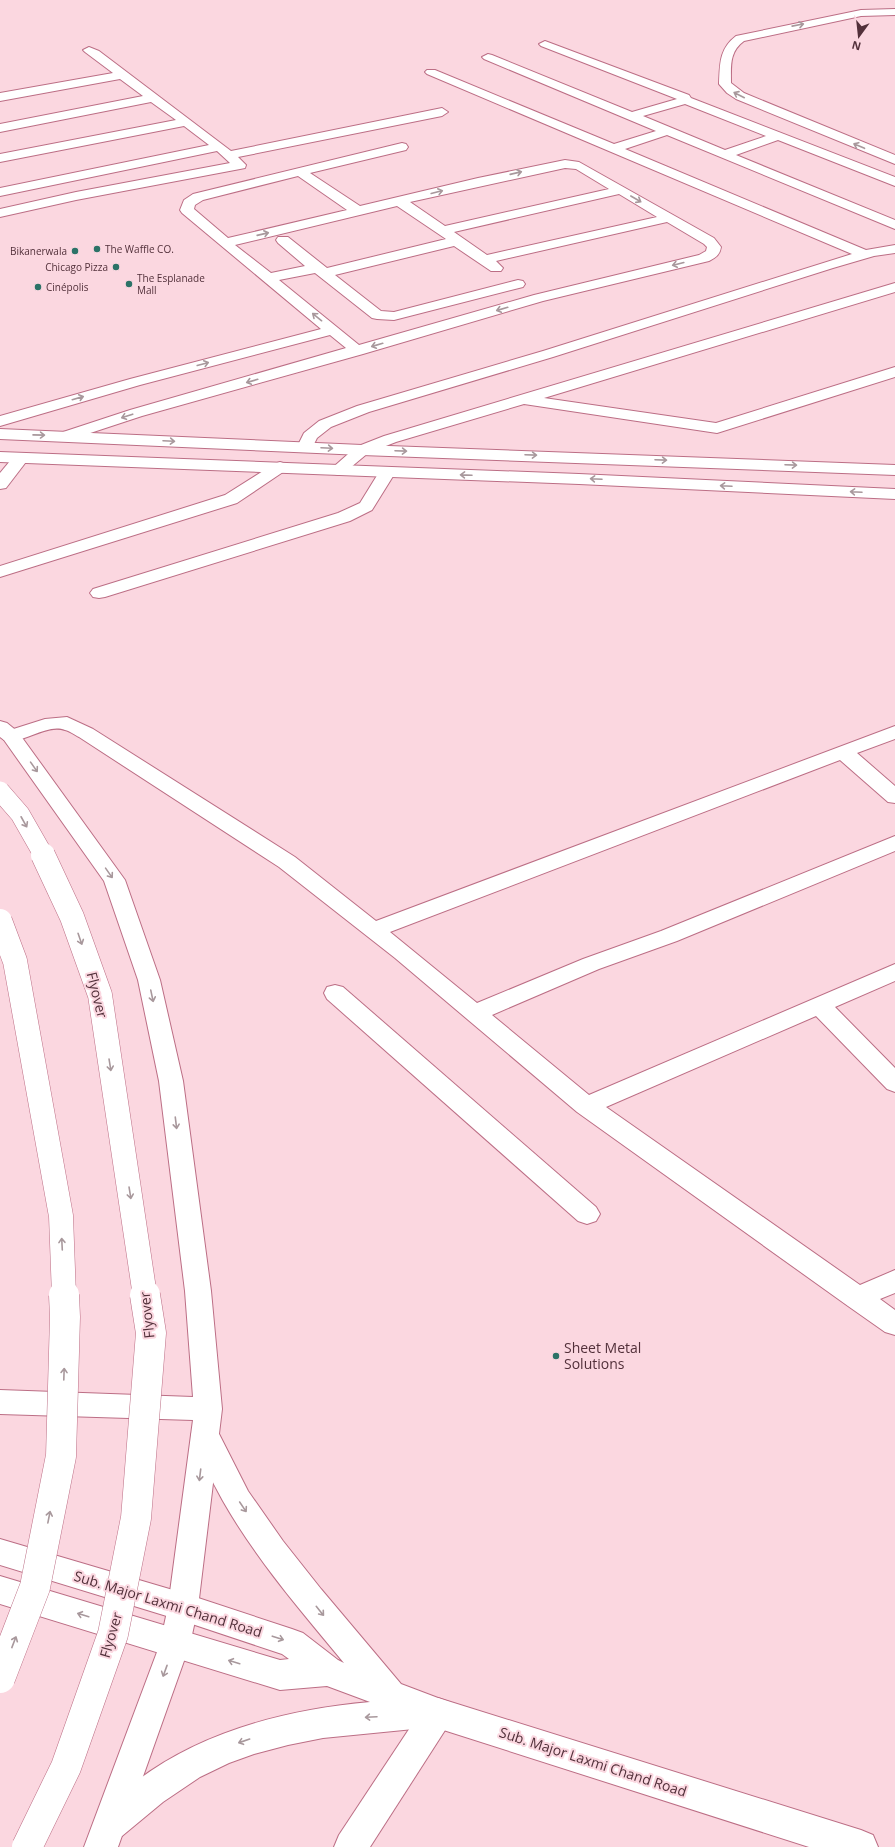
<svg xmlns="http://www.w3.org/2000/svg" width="895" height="1847" font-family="'Open Sans',sans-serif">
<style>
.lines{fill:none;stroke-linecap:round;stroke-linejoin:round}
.street-casing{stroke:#bc6e85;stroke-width:2}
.secondary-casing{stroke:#bc6e85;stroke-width:2}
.primary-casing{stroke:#bc6e85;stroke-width:2}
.street{fill:#fff;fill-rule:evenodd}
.secondary{fill:#fff;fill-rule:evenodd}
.primary{fill:#fff;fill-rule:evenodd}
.secondary-bridge-far2-casing{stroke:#bc6e85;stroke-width:20;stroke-linecap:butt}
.secondary-bridge-far1-casing{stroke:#bc6e85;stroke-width:25;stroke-linecap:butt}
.secondary-bridge-casing{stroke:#bc6e85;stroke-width:31;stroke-linecap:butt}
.secondary-bridge-far2{stroke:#fff;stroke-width:19}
.secondary-bridge-far1{stroke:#fff;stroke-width:24}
.secondary-bridge{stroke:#fff;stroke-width:30}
.oneway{stroke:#a8989c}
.poi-dot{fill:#2c7267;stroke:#fbd7e0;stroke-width:1.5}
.labels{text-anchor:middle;stroke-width:4;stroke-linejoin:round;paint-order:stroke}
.far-poi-label{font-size:10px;fill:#52303a;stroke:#fbd7e0;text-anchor:start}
.near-street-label{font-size:14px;fill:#52303a;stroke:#fbd7e0}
.near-poi-label{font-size:14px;fill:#52303a;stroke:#fbd7e0;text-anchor:start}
</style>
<rect width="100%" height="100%" fill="#fbd7e0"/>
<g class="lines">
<defs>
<g id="street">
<path d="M 895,9 L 895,15 L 861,16 L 744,41 C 729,52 731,66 731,83 L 744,93 L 895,155 L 895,164 L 736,99 L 727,93 L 719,84 C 720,64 719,49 736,36 L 861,10 Z"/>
<path d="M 545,41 L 689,95 L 691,98 L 895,177 L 895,186 L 778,140 L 736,155 L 895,220 L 895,229 L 667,135 L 625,149 L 866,250 L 895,245 L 895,253 L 874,256 L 833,268 L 553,357 L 369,412 L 331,427 L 317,438 L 311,450 L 305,452 L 299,450 L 297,447 L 304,433 L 319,421 L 357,406 L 543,351 L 852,254 L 427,74 L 425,72 L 427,70 L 435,70 L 614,144 L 656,131 L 484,59 L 482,57 L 488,54 L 492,55 L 632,112 L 677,99 L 541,46 L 539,44 ZM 685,104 L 766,136 L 725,150 L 643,116 Z"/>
<path d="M 89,47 L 99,51 L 231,151 L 442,108 L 448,112 L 442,116 L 238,157 L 246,165 L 245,168 L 240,169 L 76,200 L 0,217 L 0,209 L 76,192 L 230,163 L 217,151 L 0,196 L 0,188 L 209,145 L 184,126 L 0,162 L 0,154 L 176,120 L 151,102 L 0,132 L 0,124 L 143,96 L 120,79 L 0,101 L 0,93 L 113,73 L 85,52 L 83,50 Z"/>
<path d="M 402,143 L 406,144 L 408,147 L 406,150 L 310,173 L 360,206 L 478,178 L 565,160 L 579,162 L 714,238 L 721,247 C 720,255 715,258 709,261 L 543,301 L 363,354 L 142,416 L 66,441 L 60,439 L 58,436 L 60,433 L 130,410 L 346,348 L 330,335 L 140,385 L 0,426 L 0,416 L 130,379 L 321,329 L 182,213 L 180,210 L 184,200 L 193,194 ZM 565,168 L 576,169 L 609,189 L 445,226 L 410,202 ZM 298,176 L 347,210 L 228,238 L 194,209 L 195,205 L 203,200 ZM 619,194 L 657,217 L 487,255 L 454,232 ZM 397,206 L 446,239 L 327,268 L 288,237 L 278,237 L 276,240 L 278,243 L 305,266 L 271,273 L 235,245 ZM 667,222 L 704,244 L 707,247 L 706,251 L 699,255 L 534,295 L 359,345 L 279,280 L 315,273 L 372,318 L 377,319 L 394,320 L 523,287 L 525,284 L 523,281 L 518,280 L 394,312 L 381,311 L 335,275 L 454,246 L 491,271 L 501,271 L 503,268 L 496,261 Z"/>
<path d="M 895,283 L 895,292 L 544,398 L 716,423 L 895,367 L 895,377 L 717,433 L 524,404 L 396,442 L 368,453 L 344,473 L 338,475 L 332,473 L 330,470 L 356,447 L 384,436 Z"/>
<path d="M 21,453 L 27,455 L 29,458 L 6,488 L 0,489 L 0,473 L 15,455 Z"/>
<path d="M 280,462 L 286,464 L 288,467 L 286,470 L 237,503 L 0,577 L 0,566 L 225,495 L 274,464 Z"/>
<path d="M 387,468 L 393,469 L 395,473 L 372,510 L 350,521 L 105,597 L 99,598 L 93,597 L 90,593 L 93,589 L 338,513 L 360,503 L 381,469 Z"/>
<path d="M 67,717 L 93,729 L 295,857 L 376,921 L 895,726 L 895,739 L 857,753 L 895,786 L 895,803 L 888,802 L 840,760 L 390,932 L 477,1003 L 583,959 L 661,931 L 895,836 L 895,851 L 677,941 L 599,969 L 492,1015 L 589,1095 L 895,964 L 895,981 L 835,1007 L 895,1068 L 895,1092 L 887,1089 L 816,1016 L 606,1107 L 860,1285 L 895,1270 L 895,1293 L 880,1299 L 895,1310 L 895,1335 L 885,1332 L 848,1306 L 577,1112 L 395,958 L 279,867 L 79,737 C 75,735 70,731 65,730 C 46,723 24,745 4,740 L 1,736 L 4,732 L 45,719 Z"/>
<path d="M 335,985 L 343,987 L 596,1207 L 600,1214 L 596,1221 L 587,1224 L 578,1221 L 327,999 L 324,993 L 327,987 Z"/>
<path d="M 438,1698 L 449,1702 L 454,1713 L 449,1724 L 370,1847 L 334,1847 L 339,1835 L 427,1702 Z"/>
</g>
<g id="secondary">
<path d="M 0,429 L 362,445 L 895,465 L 895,475 L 362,455 L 0,439 Z"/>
<path d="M 0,452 L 579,474 L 895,489 L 895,499 L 579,484 L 0,462 Z"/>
<path d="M 0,721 L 7,723 L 18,732 L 125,880 L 160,980 L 183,1081 L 211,1291 L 222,1409 L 198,1607 L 190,1644 L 118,1847 L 84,1847 L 160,1644 L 168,1607 L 193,1420 L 0,1414 L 0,1390 L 193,1397 L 185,1291 L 159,1081 L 138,980 L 104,881 L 4,740 L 0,737 Z"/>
</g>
<path id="primary" d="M 205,1423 L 215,1426 L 248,1491 L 283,1541 L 321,1589 L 401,1684 L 438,1698 L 861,1830 L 873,1835 L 878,1847 L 809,1847 L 434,1727 L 323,1738 L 288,1745 L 254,1754 L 229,1763 L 200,1777 L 163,1802 L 122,1836 L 110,1840 L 98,1836 L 94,1824 C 95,1821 96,1816 98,1813 C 104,1805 116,1798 124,1791 C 193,1733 282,1710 370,1702 L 327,1686 L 280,1690 L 0,1604 L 0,1576 L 280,1660 L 289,1659 L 282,1654 L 183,1621 L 0,1565 L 0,1539 L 183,1593 L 292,1629 L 303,1633 L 338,1660 L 344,1663 C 301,1611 256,1559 223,1501 C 211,1480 201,1457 191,1435 L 195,1426 Z"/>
</defs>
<use href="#street" class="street-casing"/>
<use href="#secondary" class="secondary-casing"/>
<use href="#primary" class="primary-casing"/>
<use href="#street" class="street"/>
<use href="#secondary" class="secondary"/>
<use href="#primary" class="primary"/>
<defs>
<path id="secondary-bridge-far2" d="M 0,791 L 20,814 L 44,856"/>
<g id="secondary-bridge-far1">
<path d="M 43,855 L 72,917 L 100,995 L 145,1296"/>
<path d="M 0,921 L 15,961 L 61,1216 L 64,1296"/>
</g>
<g id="secondary-bridge">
<path d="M 0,1678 L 35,1587 L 61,1456 L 65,1317 L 64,1295"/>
<path d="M 27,1847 L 66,1767 L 113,1634 L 136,1518 L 151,1333 L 145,1295"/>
</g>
</defs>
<use href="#secondary-bridge-far2" class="secondary-bridge-far2-casing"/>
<use href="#secondary-bridge-far1" class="secondary-bridge-far1-casing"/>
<use href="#secondary-bridge" class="secondary-bridge-casing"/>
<use href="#secondary-bridge-far2" class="secondary-bridge-far2"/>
<use href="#secondary-bridge-far1" class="secondary-bridge-far1"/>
<use href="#secondary-bridge" class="secondary-bridge"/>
</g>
<defs><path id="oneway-shaft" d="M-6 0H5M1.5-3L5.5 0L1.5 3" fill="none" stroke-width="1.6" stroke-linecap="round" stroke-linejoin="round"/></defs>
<g class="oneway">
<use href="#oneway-shaft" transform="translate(798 25) rotate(-11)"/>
<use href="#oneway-shaft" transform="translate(739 95) rotate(-153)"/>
<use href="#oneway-shaft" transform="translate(859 146) rotate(-157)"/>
<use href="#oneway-shaft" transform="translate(516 173) rotate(-13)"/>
<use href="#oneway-shaft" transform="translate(437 192) rotate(-14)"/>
<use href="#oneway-shaft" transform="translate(636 199) rotate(30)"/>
<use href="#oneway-shaft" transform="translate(263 234) rotate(-13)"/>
<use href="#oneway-shaft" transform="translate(678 264) rotate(166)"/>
<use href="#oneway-shaft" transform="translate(502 309) rotate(164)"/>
<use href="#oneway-shaft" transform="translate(317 317) rotate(-141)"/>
<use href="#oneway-shaft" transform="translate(377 345) rotate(164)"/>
<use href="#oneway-shaft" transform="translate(203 364) rotate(-15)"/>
<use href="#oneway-shaft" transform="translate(252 381) rotate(164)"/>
<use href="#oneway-shaft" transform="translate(78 398) rotate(-16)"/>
<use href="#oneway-shaft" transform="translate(127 416) rotate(162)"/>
<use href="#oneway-shaft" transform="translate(39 435) rotate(1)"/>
<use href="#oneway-shaft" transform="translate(169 441) rotate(3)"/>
<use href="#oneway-shaft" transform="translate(327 448) rotate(3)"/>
<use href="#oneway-shaft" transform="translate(401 451) rotate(2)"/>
<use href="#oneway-shaft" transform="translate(531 455) rotate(2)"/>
<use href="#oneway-shaft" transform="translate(661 460) rotate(2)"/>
<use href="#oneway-shaft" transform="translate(791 465) rotate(2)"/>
<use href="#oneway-shaft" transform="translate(466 475) rotate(-178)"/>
<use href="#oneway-shaft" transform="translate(596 479) rotate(-177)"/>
<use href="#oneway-shaft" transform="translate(726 486) rotate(-177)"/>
<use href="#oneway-shaft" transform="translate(856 492) rotate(-177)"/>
<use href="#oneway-shaft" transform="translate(34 767) rotate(55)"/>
<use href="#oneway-shaft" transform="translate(24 822) rotate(61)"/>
<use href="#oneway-shaft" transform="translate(109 873) rotate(55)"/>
<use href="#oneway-shaft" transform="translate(80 939) rotate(71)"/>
<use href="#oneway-shaft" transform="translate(152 996) rotate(78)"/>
<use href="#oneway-shaft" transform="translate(110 1065) rotate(81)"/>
<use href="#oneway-shaft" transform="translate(176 1123) rotate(83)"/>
<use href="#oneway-shaft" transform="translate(130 1193) rotate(81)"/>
<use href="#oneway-shaft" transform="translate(62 1244) rotate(-93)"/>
<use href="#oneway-shaft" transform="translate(64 1374) rotate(-88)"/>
<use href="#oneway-shaft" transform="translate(200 1475) rotate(97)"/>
<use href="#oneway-shaft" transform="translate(243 1507) rotate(56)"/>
<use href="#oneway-shaft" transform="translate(49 1517) rotate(-79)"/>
<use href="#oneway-shaft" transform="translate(320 1611) rotate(51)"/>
<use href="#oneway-shaft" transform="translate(83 1615) rotate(-163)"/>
<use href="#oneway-shaft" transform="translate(278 1638) rotate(18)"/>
<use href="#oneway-shaft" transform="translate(14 1642) rotate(-69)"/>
<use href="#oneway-shaft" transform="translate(234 1662) rotate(-163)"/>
<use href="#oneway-shaft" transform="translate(165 1671) rotate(110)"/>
<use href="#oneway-shaft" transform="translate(371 1717) rotate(177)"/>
<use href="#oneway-shaft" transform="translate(244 1741) rotate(161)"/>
</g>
<g class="poi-dot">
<circle cx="97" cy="249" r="4"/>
<circle cx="75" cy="251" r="4"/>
<circle cx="116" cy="267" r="4"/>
<circle cx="129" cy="284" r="4"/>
<circle cx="38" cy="287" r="4"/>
<circle cx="556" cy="1356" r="4"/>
</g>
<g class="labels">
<g class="far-poi-label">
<text x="105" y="253">The Waffle CO.</text>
<text x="67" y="255" text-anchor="end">Bikanerwala</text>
<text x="108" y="271" text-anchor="end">Chicago Pizza</text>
<text x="137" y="282">The Esplanade<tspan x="137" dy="12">Mall</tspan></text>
<text x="46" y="291">Cinépolis</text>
</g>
<g class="near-street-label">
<text transform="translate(97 995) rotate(76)" y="5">Flyover</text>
<text transform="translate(147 1315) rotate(-96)" y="5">Flyover</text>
<text transform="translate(168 1604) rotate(17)" y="5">Sub. Major Laxmi Chand Road</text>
<text transform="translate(111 1635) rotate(-74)" y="5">Flyover</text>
<text transform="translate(593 1762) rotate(18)" y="5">Sub. Major Laxmi Chand Road</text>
</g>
<g class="near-poi-label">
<text x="564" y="1353">Sheet Metal<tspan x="564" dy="16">Solutions</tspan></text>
</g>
</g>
<g transform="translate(859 36) rotate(195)" stroke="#fbd7e0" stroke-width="3" paint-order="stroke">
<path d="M0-3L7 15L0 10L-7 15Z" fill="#52303a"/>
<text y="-6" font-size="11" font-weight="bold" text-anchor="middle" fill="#52303a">N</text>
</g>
</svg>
